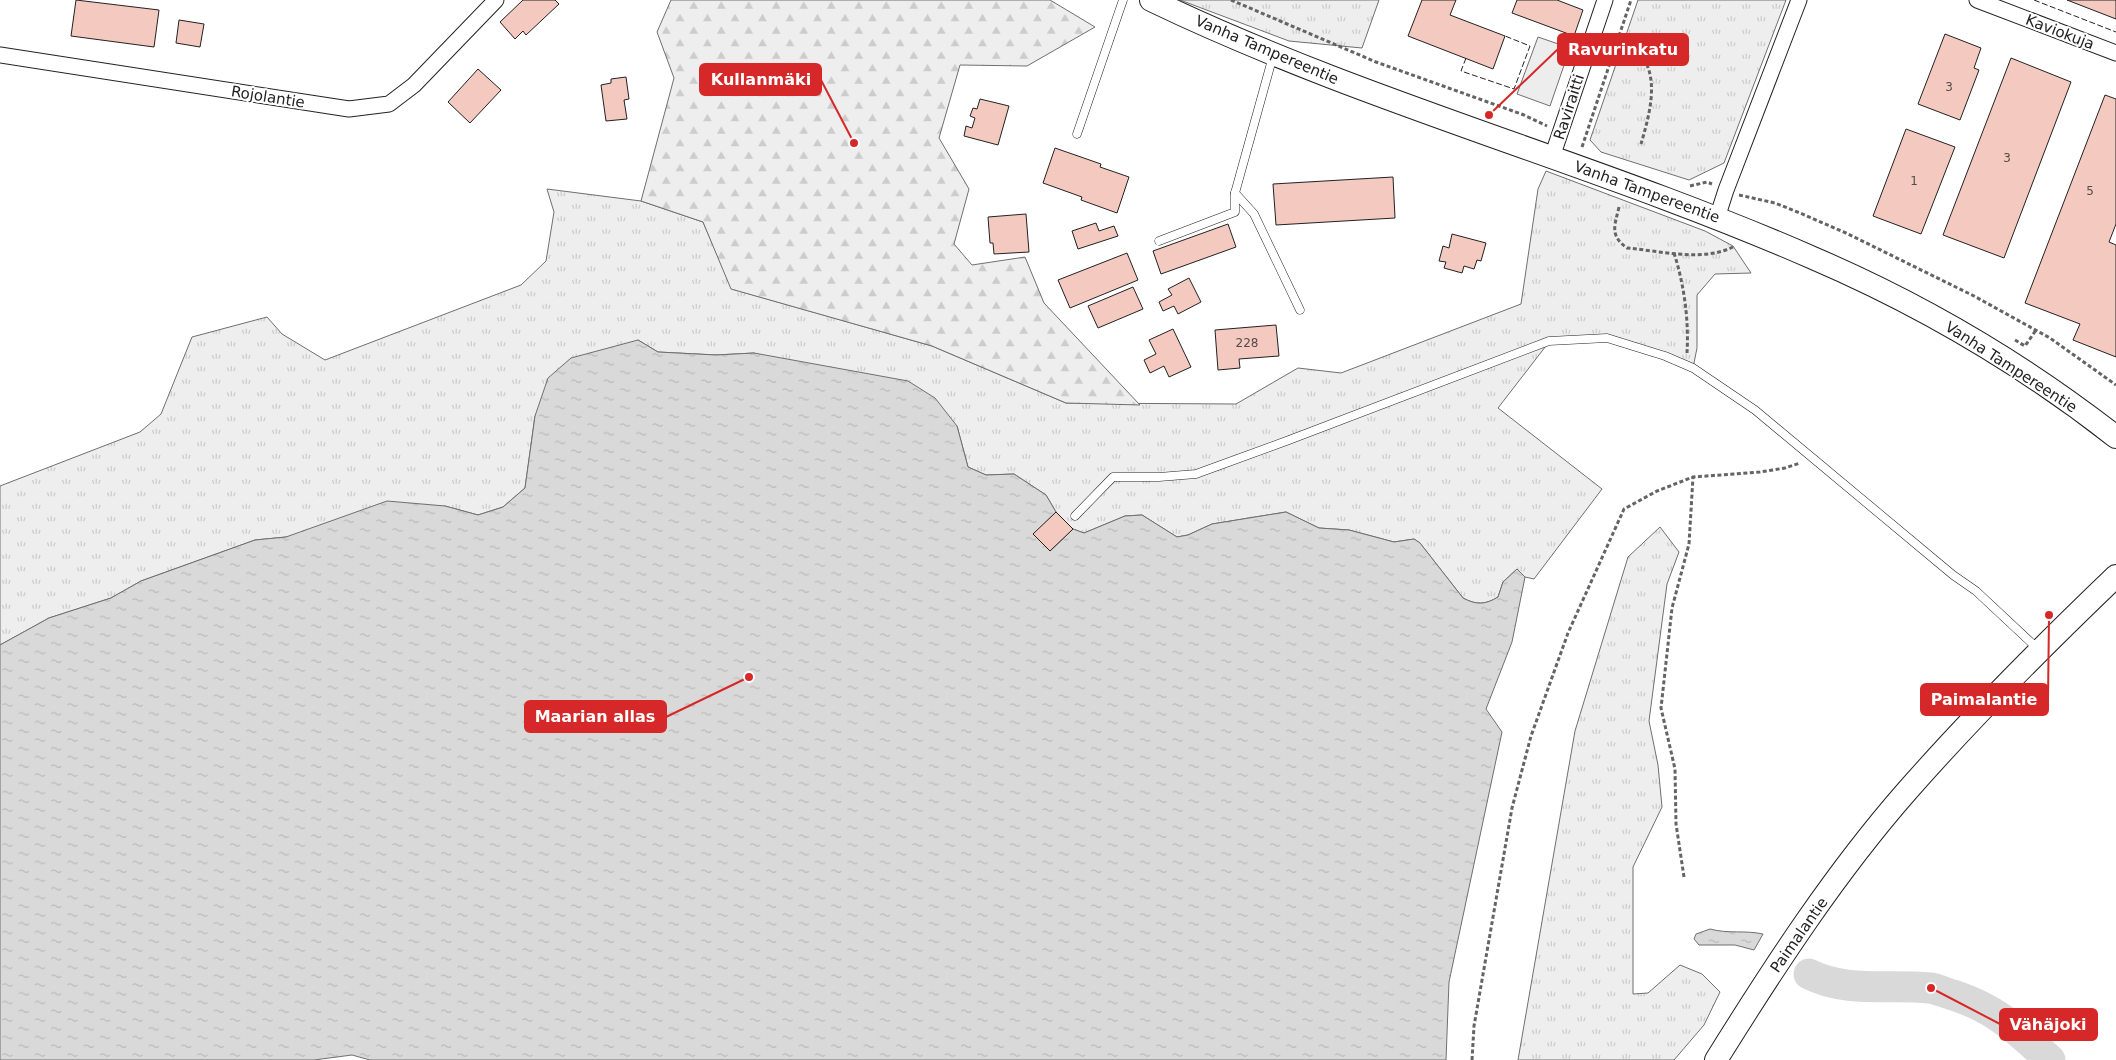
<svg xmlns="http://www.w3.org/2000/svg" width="2116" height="1060" font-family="'DejaVu Sans',sans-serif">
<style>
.grass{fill:url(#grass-tufts);stroke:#6f6f6f}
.forest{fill:url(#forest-firs);stroke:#6f6f6f}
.parking{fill:#ededed;stroke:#6f6f6f}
.water{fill:url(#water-ripples);stroke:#6f6f6f}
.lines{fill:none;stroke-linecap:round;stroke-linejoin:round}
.river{stroke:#d9d9d9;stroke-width:31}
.building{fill:#f3c9c0;stroke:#222}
.lane-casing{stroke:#222;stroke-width:9}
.street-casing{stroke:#222;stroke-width:17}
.secondary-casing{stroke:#222;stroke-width:24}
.path{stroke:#646464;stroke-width:3;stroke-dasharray:4 2.5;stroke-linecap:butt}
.lane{stroke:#fff;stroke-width:8}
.street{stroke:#fff;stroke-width:15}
.secondary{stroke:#fff;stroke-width:22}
.fence{stroke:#222;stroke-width:1;stroke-dasharray:6 2.5;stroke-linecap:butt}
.labels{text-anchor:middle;stroke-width:4;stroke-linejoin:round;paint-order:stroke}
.number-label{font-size:12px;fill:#564c4a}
.street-label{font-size:15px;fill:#222;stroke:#fff}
.leader{fill:none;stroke:#d62828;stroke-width:2}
.callout-dot{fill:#d62828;stroke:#fff;stroke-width:2}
.callout{fill:#d62828;stroke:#d62828;stroke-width:2}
.callout-label{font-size:16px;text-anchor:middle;font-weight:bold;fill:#fff}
</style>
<defs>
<pattern id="grass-tufts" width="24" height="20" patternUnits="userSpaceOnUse" patternTransform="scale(1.25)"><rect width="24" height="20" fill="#eee"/><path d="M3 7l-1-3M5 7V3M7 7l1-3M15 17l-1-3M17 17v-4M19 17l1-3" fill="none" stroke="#ccc"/></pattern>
<pattern id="forest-firs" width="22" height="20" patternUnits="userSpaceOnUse" patternTransform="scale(1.25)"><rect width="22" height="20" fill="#eee"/><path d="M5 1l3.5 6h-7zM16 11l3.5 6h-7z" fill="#ccc"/></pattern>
<pattern id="water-ripples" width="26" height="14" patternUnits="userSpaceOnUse" patternTransform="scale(1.25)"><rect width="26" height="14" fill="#d9d9d9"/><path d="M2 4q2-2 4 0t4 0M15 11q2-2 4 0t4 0" fill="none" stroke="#bababa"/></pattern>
</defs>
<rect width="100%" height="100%" fill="#fff"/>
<g class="grass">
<path d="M 1180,0 L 1379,0 L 1362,48 L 1289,41 Z"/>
<path d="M 1638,0 L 1786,0 L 1724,163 L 1689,180 L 1601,152 L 1590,140 Z"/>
<path d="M 1546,171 L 1705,231 L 1733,246 L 1751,273 L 1715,274 L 1697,295 L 1697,348 L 1693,368 L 1607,338 L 1549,342 L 1498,408 L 1602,489 L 1534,579 L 1525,577 L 1517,569 L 1503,582 L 1498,597 C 1485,605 1476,605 1463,598 L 1420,543 L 1414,539 L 1394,542 L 1349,530 L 1319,528 L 1286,512 L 1212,524 L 1188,535 L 1177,537 L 1142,515 L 1125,516 L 1084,533 L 1073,529 L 1056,512 L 1046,495 L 1014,474 L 986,475 L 968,467 L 957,426 L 754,353 L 716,355 L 658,352 L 638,340 L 535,416 L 525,488 L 503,507 L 478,515 L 445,506 L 286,537 L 255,540 L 141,581 L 111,598 L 49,618 L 0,645 L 0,486 L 140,432 L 161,414 L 192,337 L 267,317 L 282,334 L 325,360 L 521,285 L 546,261 L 554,212 L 547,189 L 641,201 L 703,222 L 732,289 L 932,346 L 1066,403 L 1236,404 L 1298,368 L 1341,373 L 1521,304 L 1538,189 Z"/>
<path d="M 1660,527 L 1679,552 L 1667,584 L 1649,721 L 1658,765 L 1662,807 L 1633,867 L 1633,994 L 1648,993 L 1680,965 L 1702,974 L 1720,992 L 1704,1025 L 1674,1060 L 1518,1060 L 1575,731 L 1628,557 Z"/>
</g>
<path class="forest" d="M 671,0 L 1050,0 L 1095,27 L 1027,66 L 960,65 L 939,138 L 969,189 L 954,244 L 972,265 L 1025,257 L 1044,303 L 1140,405 L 1066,403 L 932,346 L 731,289 L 703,222 L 641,201 L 674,78 L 657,32 Z"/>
<path class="parking" d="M 1538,37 L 1570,48 L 1550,106 L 1517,94 Z"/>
<g class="water">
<path d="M 638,340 L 658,352 L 716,355 L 754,353 L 908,381 L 935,398 L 957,426 L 968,467 L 986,475 L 1014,474 L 1046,495 L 1056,512 L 1034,534 L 1050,551 L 1073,529 L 1084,533 L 1125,516 L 1142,515 L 1177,537 L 1188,535 L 1212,524 L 1286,512 L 1319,528 L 1349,530 L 1394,542 L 1414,539 L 1420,543 L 1463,598 C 1476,605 1485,605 1498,597 L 1503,582 L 1517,569 L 1525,577 L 1512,642 L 1486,709 L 1502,732 L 1449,982 L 1446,1060 L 370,1060 L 352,1055 L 314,1060 L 0,1060 L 0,645 L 49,618 L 111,598 L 141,581 L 255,540 L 286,537 L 387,501 L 445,506 L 478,515 L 503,507 L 525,488 L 535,416 L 548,378 L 571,358 Z"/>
<path d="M 1710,929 C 1728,934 1745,930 1763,934 L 1754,950 L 1735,945 L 1699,945 L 1694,939 L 1696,934 Z"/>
</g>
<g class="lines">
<path class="river" d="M 1809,974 C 1846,993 1890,984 1930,988 C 1938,989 1947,994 1956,996 C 1998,1010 2018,1031 2050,1060"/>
</g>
<g class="building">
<path d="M 76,0 L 159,10 L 154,47 L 71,36 Z"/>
<path d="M 523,0 L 555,0 L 559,4 L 526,35 L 523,31 L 515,39 L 500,22 Z"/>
<path d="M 1422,0 L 1456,0 L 1450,15 L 1505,36 L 1493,69 L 1408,36 Z"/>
<path d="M 1517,0 L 1557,0 L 1583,10 L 1574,36 L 1512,13 Z"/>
<path d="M 2067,0 L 2116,0 L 2116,19 Z"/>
<path d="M 179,20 L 204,24 L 200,47 L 176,43 Z"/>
<path d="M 1945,34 L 1981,48 L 1974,68 L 1979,70 L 1960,120 L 1918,104 Z"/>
<path d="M 2011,58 L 2071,82 L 2004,258 L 1943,235 Z"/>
<path d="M 478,69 L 501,90 L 470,123 L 448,102 Z"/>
<path d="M 626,77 L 629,99 L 624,100 L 627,119 L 606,121 L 601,85 L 611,83 L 611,79 Z"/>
<path d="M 2105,95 L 2116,99 L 2116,224 L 2109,242 L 2116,245 L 2116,357 L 2073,340 L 2080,324 L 2025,303 Z"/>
<path d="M 980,99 L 1009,106 L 998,145 L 964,136 L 966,126 L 972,128 L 975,118 L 970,116 L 973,108 L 977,109 Z"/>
<path d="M 1906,129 L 1955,147 L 1921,234 L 1873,216 Z"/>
<path d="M 1055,148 L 1101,164 L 1100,167 L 1129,177 L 1117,213 L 1081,200 L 1082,197 L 1043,183 Z"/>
<path d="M 1393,177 L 1395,218 L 1276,225 L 1273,184 Z"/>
<path d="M 1026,214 L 1029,252 L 994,254 L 993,243 L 990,243 L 988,217 Z"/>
<path d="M 1096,223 L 1099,231 L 1114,226 L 1118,236 L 1078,249 L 1072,231 Z"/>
<path d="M 1228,224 L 1236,247 L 1161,274 L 1153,251 Z"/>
<path d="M 1452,234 L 1486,243 L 1481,261 L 1477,260 L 1474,269 L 1464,266 L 1462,273 L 1444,268 L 1446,262 L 1439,261 L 1443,246 L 1449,248 Z"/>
<path d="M 1127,253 L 1138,280 L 1070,308 L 1058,280 Z"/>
<path d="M 1189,278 L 1201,302 L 1178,314 L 1174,306 L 1163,311 L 1159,302 L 1172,295 L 1168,289 Z"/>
<path d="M 1133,287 L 1143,309 L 1098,328 L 1088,306 Z"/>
<path d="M 1276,325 L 1279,356 L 1239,359 L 1240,368 L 1218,370 L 1215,330 Z"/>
<path d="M 1173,329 L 1191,367 L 1169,377 L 1164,366 L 1150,373 L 1144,360 L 1156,354 L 1149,340 Z"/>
<path d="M 1056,512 L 1073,529 L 1050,551 L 1033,534 Z"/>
</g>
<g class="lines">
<defs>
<g id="lane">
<path d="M 1273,56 L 1235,193 L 1254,214 L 1300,310"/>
<path d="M 1077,134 L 1123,0"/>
<path d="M 1159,241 L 1235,212 L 1235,193"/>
<path d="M 1075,516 L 1113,477 L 1159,477 L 1196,474 L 1289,440 L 1549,341 L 1607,338 L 1665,356 L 1693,368 L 1755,410 L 1953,575 L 1976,591 L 2037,648"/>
</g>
<g id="street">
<path d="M 1977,0 L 2116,53"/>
<path d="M 0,55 L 349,109 L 389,104 L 414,85 L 496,0"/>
<path d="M 1552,157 L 1605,0"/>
<path d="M 1717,218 L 1726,190 L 1799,0"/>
</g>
<g id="secondary">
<path d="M 1151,0 C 1365,103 1596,163 1813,258 C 1920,304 2024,365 2116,437"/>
<path d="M 1716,1060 C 1774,967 1835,873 1907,791 C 1973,716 2044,645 2116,576"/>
</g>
</defs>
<use href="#lane" class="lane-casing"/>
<use href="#street" class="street-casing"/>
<use href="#secondary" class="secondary-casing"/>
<g class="path">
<path d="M 1231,0 L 1376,62 L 1524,115 L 1547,126"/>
<path d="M 1619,38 C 1665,59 1652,106 1641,144"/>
<path d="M 1582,147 L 1631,0"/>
<path d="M 1690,186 L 1707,182 L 1712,184"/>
<path d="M 1739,195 L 1775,203 L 1800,213 L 1846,233 L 1974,296 L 2050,338 L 2116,385"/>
<path d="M 1619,207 C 1615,225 1609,235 1627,248 C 1661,251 1702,262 1733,247"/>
<path d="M 1674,253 C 1684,284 1689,320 1687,353"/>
<path d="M 2015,340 L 2025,346 L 2036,330"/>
<path d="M 1684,877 L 1676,824 L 1675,769 L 1661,708 L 1672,608 L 1689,544 L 1693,477"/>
<path d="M 1472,1060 L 1474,1026 L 1512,808 L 1531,736 L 1568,633 L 1624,509 L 1657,491 L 1693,477 L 1760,472 L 1785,468 L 1800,463"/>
</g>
<use href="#lane" class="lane"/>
<use href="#street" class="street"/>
<use href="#secondary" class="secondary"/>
<g class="fence">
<path d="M 2034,0 L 2116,32"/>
<path d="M 1466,58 L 1461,71 L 1514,89 L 1530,46 L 1505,36"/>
</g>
</g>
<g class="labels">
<g class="number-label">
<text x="1949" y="91">3</text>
<text x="2007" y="162">3</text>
<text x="1914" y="185">1</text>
<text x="2090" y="195">5</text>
<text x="1247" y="347">228</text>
</g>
<g class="street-label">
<text transform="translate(2060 32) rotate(21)" y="5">Kaviokuja</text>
<text transform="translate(1267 50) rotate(23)" y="5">Vanha Tampereentie</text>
<text transform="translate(268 97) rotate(9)" y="5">Rojolantie</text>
<text transform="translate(1569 107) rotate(-72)" y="5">Raviraitti</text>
<text transform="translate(1647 192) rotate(20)" y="5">Vanha Tampereentie</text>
<text transform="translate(2011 367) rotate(33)" y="5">Vanha Tampereentie</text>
<text transform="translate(1799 935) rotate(-55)" y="5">Paimalantie</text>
</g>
</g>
<path class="leader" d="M1489 115L1558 49M854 143L821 80M2049 615L2048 700M749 677L666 717M1931 988L2000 1024"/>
<g class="callout-dot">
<circle cx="1489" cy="115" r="5"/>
<circle cx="854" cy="143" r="5"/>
<circle cx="2049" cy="615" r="5"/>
<circle cx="749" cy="677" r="5"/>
<circle cx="1931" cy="988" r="5"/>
</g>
<g class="callout">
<rect x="1558" y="34" width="130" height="31" rx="5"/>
<rect x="700" y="64" width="121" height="31" rx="5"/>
<rect x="1921" y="684" width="127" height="31" rx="5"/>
<rect x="525" y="701" width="141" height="31" rx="5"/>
<rect x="2000" y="1009" width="97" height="31" rx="5"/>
</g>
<g class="callout-label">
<text x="1623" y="55">Ravurinkatu</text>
<text x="761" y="85">Kullanmäki</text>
<text x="1984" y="705">Paimalantie</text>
<text x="595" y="722">Maarian allas</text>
<text x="2048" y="1030">Vähäjoki</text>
</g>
</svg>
